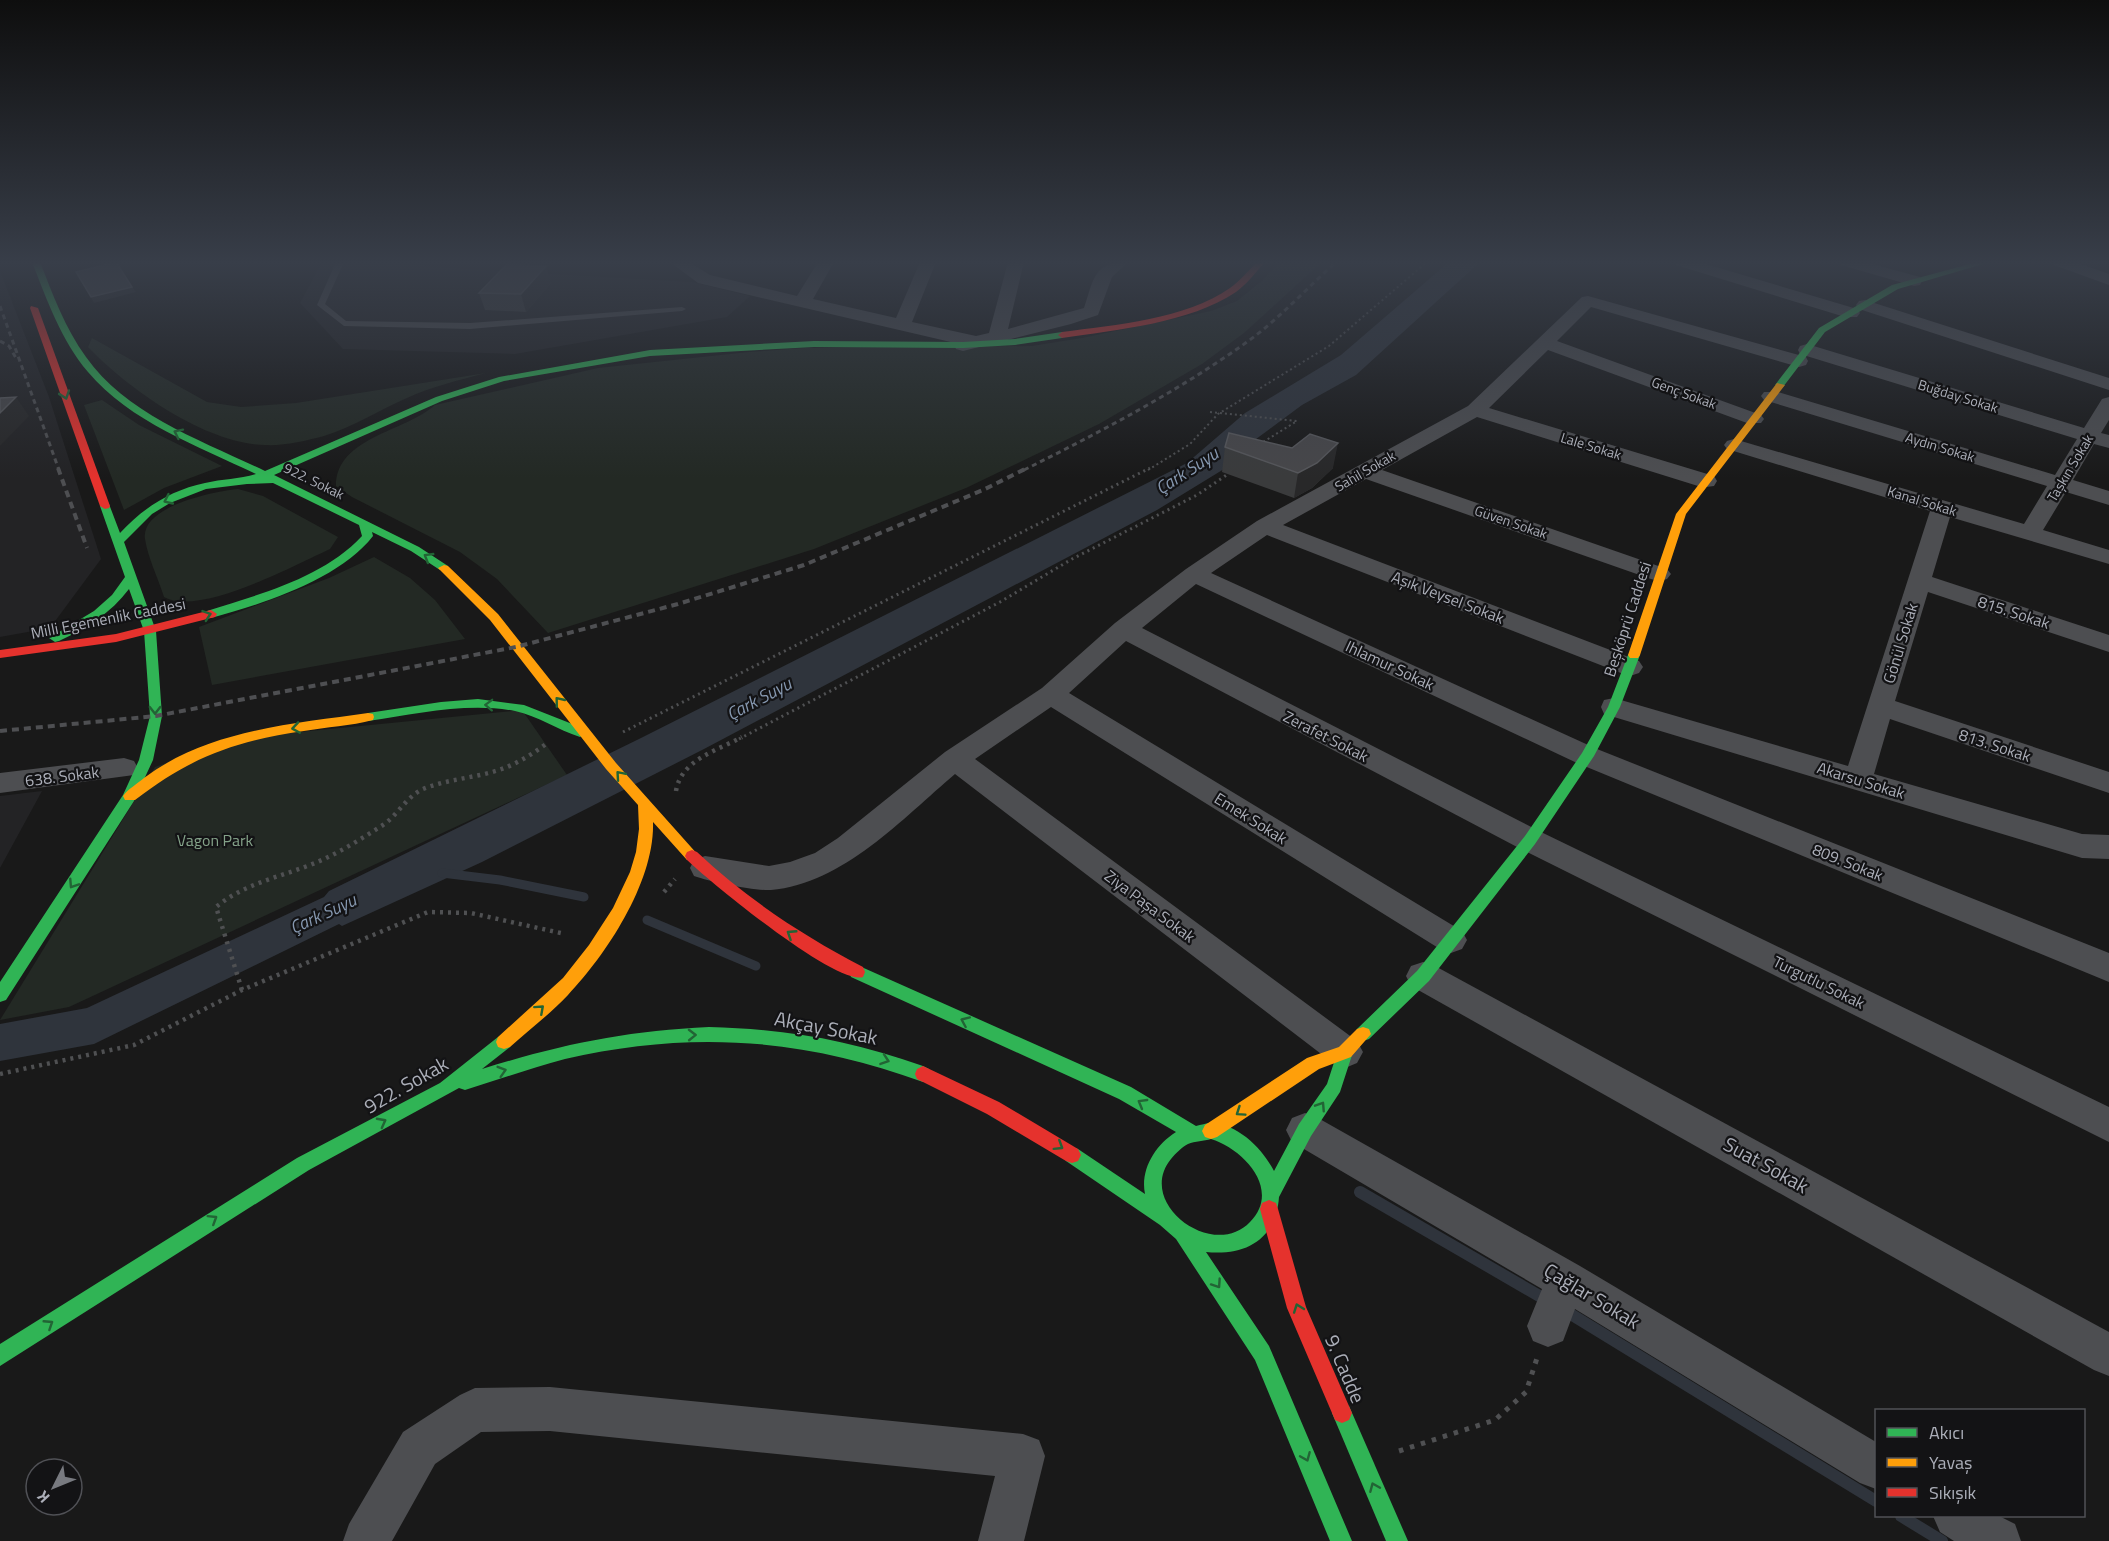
<svg xmlns="http://www.w3.org/2000/svg" width="2109" height="1541" font-family="'Titillium Web',sans-serif">
<style>
.built{fill:#232325}
.green{fill:#232924}
.water{fill:#2f343c}
.lines{fill:none;stroke-linecap:round;stroke-linejoin:round}
.stream-far1{stroke:#2f343c;stroke-width:9}
.stream{stroke:#2f343c;stroke-width:12}
.path-far3{stroke:#4f5052;stroke-width:2;stroke-dasharray:2 3;stroke-linecap:butt}
.path-far2{stroke:#4f5052;stroke-width:3;stroke-dasharray:2 4;stroke-linecap:butt}
.path-far1{stroke:#4f5052;stroke-width:4.5;stroke-dasharray:3 5;stroke-linecap:butt}
.path{stroke:#4f5052;stroke-width:5;stroke-dasharray:4.5 7;stroke-linecap:butt}
.lane{fill:#4d4e51;fill-rule:evenodd}
.street{fill:#4d4e51;fill-rule:evenodd}
.fast{fill:#30b455;fill-rule:evenodd}
.slow{fill:#ff9f0a;fill-rule:evenodd}
.jam{fill:#e5322d;fill-rule:evenodd}
.rail-far1{stroke:#4e4f52;stroke-width:3;stroke-dasharray:5 4;stroke-linecap:butt}
.rail{stroke:#4e4f52;stroke-width:4;stroke-dasharray:7 5;stroke-linecap:butt}
.wall{fill:#3a3b3c}
.shaded-wall{fill:#282829}
.building{fill:#47474a;stroke:#56575b;stroke-width:1.5}
.oneway{stroke:#226435}
.labels{text-anchor:middle;stroke-width:4.5;stroke-linejoin:round;paint-order:stroke}
.far-street-label{font-size:14px;fill:#abaeb8;stroke:#131315}
.street-label{font-size:16px;fill:#abaeb8;stroke:#131315}
.park-label{font-size:16px;fill:#84a289;stroke:#131315}
.water-label{font-size:18px;font-style:italic;fill:#8698b0;stroke:#131315}
.near-street-label{font-size:20px;fill:#abaeb8;stroke:#131315}
</style>
<rect width="100%" height="100%" fill="#191919"/>
<g class="built">
<path d="M 322,262 L 406,262 L 432,267 L 692,282 L 750,296 L 727,317 L 515,354 L 343,349 L 300,303 Z"/>
<path d="M 0,271 L 49,397 L 101,559 L 50,628 L 0,637 Z"/>
<path d="M 42,791 L 0,868 L 0,796 Z"/>
</g>
<g class="green">
<path d="M 1279,262 L 1322,262 L 1244,333 L 1202,364 L 1099,424 L 966,488 L 814,549 L 548,633 L 497,579 L 460,552 L 352,497 L 336,486 C 336,437 405,432 435,405 L 598,368 L 749,352 L 805,348 L 1032,346 L 1082,338 L 1211,311 L 1237,301 L 1263,280 Z"/>
<path d="M 92,338 L 207,402 L 241,407 L 296,403 L 486,373 C 460,380 433,386 407,398 C 379,410 353,427 324,436 C 305,441 284,446 265,445 C 206,444 128,389 88,347 Z"/>
<path d="M 102,400 L 139,425 L 222,466 L 164,488 L 124,510 L 84,405 Z"/>
<path d="M 238,489 L 263,496 L 338,537 L 330,549 C 295,565 199,617 164,597 C 158,578 148,558 145,539 C 140,506 216,491 238,489 Z"/>
<path d="M 374,557 L 410,578 L 435,600 L 465,639 L 212,685 L 199,627 L 329,578 Z"/>
<path d="M 522,710 L 567,775 L 69,1007 L 0,1020 L 155,767 L 239,738 Z"/>
</g>
<path class="water" d="M 1449,262 L 1480,262 L 1356,375 L 1302,405 L 1248,445 L 1224,469 L 1157,510 L 704,749 L 482,862 L 342,926 L 339,924 L 94,1044 L 0,1061 L 0,1024 L 87,1008 L 324,897 L 329,891 L 641,738 L 1187,463 L 1245,413 L 1341,355 Z"/>
<g class="lines">
<g class="stream-far1">
<path d="M 442,873 L 500,880 L 584,897"/>
<path d="M 647,920 L 756,966"/>
</g>
<g class="stream">
<path d="M 1360,1192 L 1548,1301"/>
<path d="M 1564,1310 L 1876,1501"/>
<path d="M 1901,1516 L 1942,1541"/>
</g>
<g class="path-far3">
<path d="M 1210,412 L 1297,421 L 1260,444"/>
<path d="M 1148,470 L 1190,444 L 1218,414 L 1329,346 L 1427,262"/>
</g>
<g class="path-far2">
<path d="M 623,732 L 1150,468"/>
<path d="M 739,739 L 1000,602 L 1072,559 L 1197,495 L 1231,472"/>
</g>
<g class="path-far1">
<path d="M 676,791 C 681,760 716,751 742,737"/>
<path d="M 664,892 L 675,879"/>
<path d="M 242,990 L 216,907 C 245,883 281,877 315,863 C 339,853 361,839 383,825 C 398,815 406,797 423,789 C 450,778 480,778 507,767 C 521,761 534,753 546,744"/>
<path d="M 0,1074 L 134,1045 L 242,990 L 428,912 L 471,913 L 565,934"/>
</g>
<path class="path" d="M 1399,1451 L 1495,1420 L 1526,1392 L 1538,1355"/>
<path class="lane" d="M 336,262 L 344,262 L 325,304 L 346,321 L 470,323 L 682,307 L 686,309 L 682,311 L 470,329 L 344,326 L 317,305 Z"/>
<g class="street">
<path d="M 670,262 L 689,262 L 710,275 L 797,296 L 818,262 L 834,262 L 813,299 L 896,318 L 920,262 L 936,262 L 912,322 L 976,336 L 989,333 L 1008,262 L 1024,262 L 1008,329 L 1084,308 C 1094,279 1093,262 1128,262 L 1112,277 L 1098,315 L 1071,324 L 963,351 L 956,349 L 954,345 L 955,343 L 698,283 Z"/>
<path d="M 1674,262 L 1699,262 L 1857,309 L 1860,313 L 1857,317 L 1845,317 L 1676,265 Z"/>
<path d="M 1839,262 L 1865,262 L 1920,277 L 1922,281 L 1920,285 L 1914,286 L 1841,265 Z"/>
<path d="M 2052,262 L 2075,262 L 2109,274 L 2109,285 L 2054,265 Z"/>
<path d="M 1588,296 L 1806,357 L 1808,361 L 1806,365 L 1799,367 L 1591,307 L 1557,341 L 1761,415 L 1764,419 L 1761,423 L 1747,423 L 1548,350 L 1489,408 L 1714,476 L 1717,481 L 1714,486 L 1706,487 L 1698,486 L 1477,417 L 1382,470 L 1667,569 L 1671,574 L 1667,579 L 1659,581 L 1651,579 L 1366,479 L 1283,525 L 1639,661 L 1643,667 L 1639,673 L 1630,676 L 1621,673 L 1267,535 L 1211,573 L 1597,749 L 2109,953 L 2109,982 L 1577,763 L 1196,584 L 1142,628 L 1541,832 L 2109,1107 L 2109,1142 L 1519,848 L 1126,641 L 1069,693 L 1462,931 L 1467,940 L 1462,949 L 1451,953 L 1440,949 L 1051,707 L 975,759 L 1357,1041 L 1363,1052 L 1357,1063 L 1345,1068 L 1333,1063 L 955,774 C 903,818 843,884 771,890 C 754,891 711,882 694,876 L 690,868 L 694,860 L 705,856 L 769,866 L 790,862 L 815,853 L 838,838 L 945,752 L 1042,688 L 1115,623 L 1186,569 L 1257,521 L 1468,406 L 1582,297 Z"/>
<path d="M 1865,300 L 2109,378 L 2109,390 L 1859,309 L 1856,305 L 1859,301 Z"/>
<path d="M 1807,344 L 2084,428 L 2102,399 L 2109,397 L 2109,420 L 2101,433 L 2109,435 L 2109,448 L 2094,444 L 2073,480 L 2109,491 L 2109,505 L 2066,492 L 2043,530 L 2109,550 L 2109,564 L 1950,517 L 1932,577 L 2109,635 L 2109,652 L 1928,592 L 1895,701 L 2109,772 L 2109,793 L 1890,719 L 1874,774 L 2082,834 L 2109,835 L 2109,859 L 2082,858 L 1604,714 L 1601,707 L 1604,700 L 1614,698 L 1848,766 L 1930,511 L 1727,449 L 1724,445 L 1727,441 L 1734,439 L 1741,441 L 2024,524 L 2047,486 L 1764,400 L 1761,396 L 1764,392 L 1778,392 L 2055,475 L 2077,439 L 1800,354 L 1798,350 L 1800,346 Z"/>
<path d="M 124,758 L 134,761 L 138,768 L 134,775 L 0,793 L 0,773 Z"/>
<path d="M 1423,962 L 1435,966 L 2109,1332 L 2109,1376 L 2094,1370 L 1411,986 L 1406,976 L 1411,966 Z"/>
<path d="M 1305,1113 L 1318,1118 L 1580,1266 L 1876,1442 L 1876,1489 L 1860,1483 L 1575,1309 L 1563,1341 L 1548,1347 L 1533,1341 L 1527,1326 L 1542,1289 L 1292,1142 L 1286,1130 L 1292,1118 Z"/>
<path d="M 550,1387 L 1023,1434 L 1039,1440 L 1045,1456 L 1024,1541 L 978,1541 L 995,1476 L 550,1431 L 481,1432 L 435,1464 L 392,1541 L 343,1541 L 349,1524 L 403,1432 L 460,1395 L 475,1388 Z"/>
<path d="M 1933,1516 L 1999,1516 L 2015,1524 L 2021,1541 L 1954,1541 L 1940,1532 Z"/>
</g>
<g class="fast">
<path d="M 32,262 L 40,262 C 53,295 65,328 86,357 C 127,415 203,441 265,471 L 436,397 L 499,377 L 650,350 L 814,341 L 963,342 L 1015,339 L 1062,332 L 1066,335 L 1062,338 L 1015,345 L 963,348 L 814,347 L 650,356 L 504,381 L 442,401 L 274,475 L 419,547 L 448,566 L 448,570 L 440,570 L 411,551 L 372,532 L 373,536 C 340,579 263,604 211,618 L 205,614 L 207,611 C 260,594 323,578 362,536 L 359,525 L 273,483 L 247,484 L 206,489 L 170,503 L 152,514 L 124,542 L 156,631 L 162,716 L 153,760 L 134,801 L 6,1000 L 0,1002 L 0,982 L 123,795 L 139,760 L 150,716 L 144,631 L 129,589 C 111,613 87,628 59,641 L 55,642 L 49,638 L 94,611 L 112,595 L 125,577 L 100,506 L 105,503 L 109,504 L 120,533 C 143,508 171,490 205,483 C 222,479 239,479 256,474 C 198,446 130,422 88,372 C 61,340 47,300 32,262 Z"/>
<path d="M 1977,262 L 1990,262 L 1898,289 L 1825,332 L 1783,387 L 1775,385 L 1819,328 L 1892,285 Z"/>
<path d="M 1634,651 L 1640,655 L 1620,707 L 1594,756 L 1535,844 L 1429,981 L 1369,1039 L 1363,1041 L 1357,1039 L 1355,1034 L 1357,1029 L 1417,971 L 1525,836 L 1582,753 L 1608,707 L 1628,655 Z"/>
<path d="M 478,699 L 524,705 L 585,729 L 587,732 L 580,737 C 558,730 538,716 515,711 C 467,702 416,714 368,721 L 362,717 L 368,713 L 441,702 Z"/>
<path d="M 857,965 L 1131,1087 L 1196,1126 C 1201,1125 1206,1123 1211,1123 C 1238,1124 1262,1148 1274,1171 L 1299,1124 L 1327,1084 L 1339,1047 L 1345,1045 L 1351,1047 L 1353,1052 L 1340,1092 L 1311,1136 L 1279,1197 C 1276,1240 1245,1256 1206,1252 L 1269,1346 L 1352,1541 L 1330,1541 L 1255,1360 L 1176,1239 L 1160,1225 L 1066,1161 L 1063,1155 L 1066,1149 L 1072,1147 L 1078,1149 L 1145,1194 C 1140,1170 1155,1145 1176,1132 L 1119,1099 L 851,977 L 849,972 L 851,967 ZM 1211,1139 C 1243,1149 1282,1189 1250,1222 C 1213,1261 1135,1203 1171,1159 C 1176,1153 1182,1147 1188,1144 C 1195,1141 1204,1141 1211,1139 Z"/>
<path d="M 709,1027 C 787,1029 849,1040 923,1066 L 929,1069 L 931,1074 L 929,1079 L 923,1082 C 803,1038 690,1030 565,1059 C 531,1068 498,1080 465,1090 L 459,1088 L 309,1170 L 0,1366 L 0,1344 L 297,1158 L 440,1083 L 498,1037 L 504,1035 L 510,1037 L 512,1042 L 510,1047 L 482,1069 C 562,1044 626,1031 709,1027 Z"/>
<path d="M 1342,1403 L 1349,1406 L 1408,1541 L 1386,1541 L 1332,1413 L 1335,1406 Z"/>
</g>
<g class="slow">
<path d="M 1777,383 L 1785,385 L 1686,514 L 1640,655 L 1638,658 L 1630,658 L 1628,655 L 1676,514 Z"/>
<path d="M 444,565 L 448,566 L 498,614 L 616,763 L 699,856 L 697,860 L 687,860 L 653,822 C 655,881 607,954 568,995 C 550,1014 529,1030 510,1047 L 504,1049 L 498,1047 L 496,1042 L 498,1037 L 563,978 L 589,945 L 613,908 L 630,872 L 636,852 L 639,829 L 638,805 L 606,769 L 490,620 L 438,568 Z"/>
<path d="M 368,713 L 373,714 L 374,717 L 373,720 C 351,726 326,727 304,731 C 235,741 191,757 135,800 L 125,800 L 123,796 C 128,789 137,784 144,778 C 208,730 291,724 368,713 Z"/>
<path d="M 1363,1027 L 1369,1029 L 1371,1034 L 1351,1057 L 1319,1069 L 1217,1137 L 1211,1139 L 1205,1137 L 1202,1131 L 1205,1125 L 1307,1058 L 1339,1047 L 1357,1029 Z"/>
</g>
<g class="jam">
<path d="M 1257,262 L 1265,262 C 1256,272 1247,284 1236,292 C 1190,323 1116,330 1062,338 L 1058,335 L 1062,332 C 1115,325 1186,319 1230,288 C 1240,281 1248,271 1257,262 Z"/>
<path d="M 31,306 L 38,308 L 110,506 L 109,508 L 105,509 L 100,506 L 30,308 Z"/>
<path d="M 211,610 L 217,614 L 215,617 L 116,642 L 0,658 L 0,650 L 116,634 Z"/>
<path d="M 692,850 L 697,852 C 747,899 802,935 863,967 L 865,972 L 863,977 C 836,986 710,882 687,860 L 685,856 L 687,852 Z"/>
<path d="M 923,1066 L 999,1102 L 1078,1149 L 1081,1155 L 1078,1161 L 1072,1163 L 1066,1161 L 987,1114 L 917,1079 L 915,1074 L 917,1069 Z"/>
<path d="M 1269,1200 L 1276,1203 L 1278,1209 L 1306,1307 L 1352,1413 L 1349,1420 L 1342,1423 L 1335,1420 L 1287,1308 L 1260,1209 L 1262,1203 Z"/>
</g>
<g class="rail-far1">
<path d="M 0,306 L 59,470"/>
<path d="M 0,341 L 9,346 L 16,358"/>
<path d="M 1024,470 C 1100,432 1177,392 1247,342 C 1279,319 1307,288 1336,262"/>
</g>
<g class="rail">
<path d="M 58,468 L 87,548"/>
<path d="M 0,731 L 156,716 L 516,647 L 678,604 L 804,565 L 983,490 L 1027,468"/>
</g>
</g>
<g class="wall">
<path d="M 551,283 L 526,312 L 485,310 L 479,293 Z"/>
<path d="M 1225,447 L 1333,468 L 1312,488 L 1294,498 L 1222,472 Z"/>
</g>
<g class="shaded-wall">
<path d="M 546,266 L 551,283 L 526,312 L 521,294 Z"/>
<path d="M 132,287 L 136,292 L 94,303 L 91,297 Z"/>
<path d="M 16,397 L 29,416 L 0,446 L 0,413 Z"/>
<path d="M 1338,443 L 1333,468 L 1312,488 L 1294,498 L 1298,473 Z"/>
</g>
<g class="building">
<path d="M 116,262 L 132,287 L 91,297 L 76,272 Z"/>
<path d="M 506,265 L 546,266 L 521,294 L 479,293 Z"/>
<path d="M 16,397 L 0,413 L 0,398 Z"/>
<path d="M 1229,433 L 1292,448 L 1310,434 L 1338,443 L 1317,463 L 1298,473 L 1225,447 Z"/>
</g>
<defs><path id="oneway-chevron" d="M-2-3.5L2.5 0L-2 3.5" fill="none" stroke-width="1.6" stroke-linecap="round" stroke-linejoin="round" transform="scale(1.5)"/></defs>
<g class="oneway">
<use href="#oneway-chevron" transform="translate(65 395) rotate(71)"/>
<use href="#oneway-chevron" transform="translate(178 433) rotate(-154)"/>
<use href="#oneway-chevron" transform="translate(168 500) rotate(155)"/>
<use href="#oneway-chevron" transform="translate(428 557) rotate(-149)"/>
<use href="#oneway-chevron" transform="translate(207 615) rotate(-19)"/>
<use href="#oneway-chevron" transform="translate(559 701) rotate(-129)"/>
<use href="#oneway-chevron" transform="translate(489 705) rotate(-178)"/>
<use href="#oneway-chevron" transform="translate(155 710) rotate(90)"/>
<use href="#oneway-chevron" transform="translate(296 728) rotate(171)"/>
<use href="#oneway-chevron" transform="translate(620 775) rotate(-131)"/>
<use href="#oneway-chevron" transform="translate(73 884) rotate(123)"/>
<use href="#oneway-chevron" transform="translate(791 934) rotate(-147)"/>
<use href="#oneway-chevron" transform="translate(540 1009) rotate(-42)"/>
<use href="#oneway-chevron" transform="translate(965 1021) rotate(-156)"/>
<use href="#oneway-chevron" transform="translate(692 1035) rotate(-1)"/>
<use href="#oneway-chevron" transform="translate(885 1060) rotate(19)"/>
<use href="#oneway-chevron" transform="translate(502 1071) rotate(-17)"/>
<use href="#oneway-chevron" transform="translate(1142 1103) rotate(-150)"/>
<use href="#oneway-chevron" transform="translate(1321 1106) rotate(-57)"/>
<use href="#oneway-chevron" transform="translate(1240 1112) rotate(146)"/>
<use href="#oneway-chevron" transform="translate(382 1122) rotate(-28)"/>
<use href="#oneway-chevron" transform="translate(1059 1146) rotate(32)"/>
<use href="#oneway-chevron" transform="translate(213 1219) rotate(-32)"/>
<use href="#oneway-chevron" transform="translate(1217 1284) rotate(56)"/>
<use href="#oneway-chevron" transform="translate(1298 1308) rotate(-110)"/>
<use href="#oneway-chevron" transform="translate(49 1324) rotate(-33)"/>
<use href="#oneway-chevron" transform="translate(1306 1457) rotate(67)"/>
<use href="#oneway-chevron" transform="translate(1374 1487) rotate(-113)"/>
</g>
<linearGradient id="sky" x2="0" y2="1"><stop stop-color="#0e0e0e"/><stop offset="0.55" stop-color="#383e49"/><stop offset="1" stop-color="#383e49" stop-opacity="0"/></linearGradient>
<rect width="2109" height="478" fill="url(#sky)"/>
<g class="labels">
<g class="far-street-label">
<text transform="translate(1684 393) rotate(20)" y="5">Genç Sokak</text>
<text transform="translate(1958 396) rotate(17)" y="5">Buğday Sokak</text>
<text transform="translate(1591 446) rotate(17)" y="5">Lale Sokak</text>
<text transform="translate(1940 447) rotate(17)" y="5">Aydın Sokak</text>
<text transform="translate(2070 468) rotate(-59)" y="5">Taşkın Sokak</text>
<text transform="translate(1365 471) rotate(-30)" y="5">Sahil Sokak</text>
<text transform="translate(314 481) rotate(26)" y="5">922. Sokak</text>
<text transform="translate(1922 501) rotate(17)" y="5">Kanal Sokak</text>
<text transform="translate(1511 522) rotate(19)" y="5">Güven Sokak</text>
</g>
<g class="street-label">
<text transform="translate(1448 597) rotate(21)" y="6">Aşık Veysel Sokak</text>
<text transform="translate(2014 612) rotate(18)" y="6">815. Sokak</text>
<text transform="translate(108 618) rotate(-11)" y="6">Milli Egemenlik Caddesi</text>
<text transform="translate(1627 619) rotate(-72)" y="6">Beşköprü Caddesi</text>
<text transform="translate(1900 643) rotate(-73)" y="6">Gönül Sokak</text>
<text transform="translate(1390 665) rotate(25)" y="6">Ihlamur Sokak</text>
<text transform="translate(1326 736) rotate(27)" y="6">Zerafet Sokak</text>
<text transform="translate(1995 745) rotate(18)" y="6">813. Sokak</text>
<text transform="translate(62 776) rotate(-7)" y="6">638. Sokak</text>
<text transform="translate(1861 780) rotate(17)" y="6">Akarsu Sokak</text>
<text transform="translate(1251 818) rotate(32)" y="6">Emek Sokak</text>
<text transform="translate(1848 862) rotate(22)" y="6">809. Sokak</text>
<text transform="translate(1150 906) rotate(37)" y="6">Ziya Paşa Sokak</text>
<text transform="translate(1819 982) rotate(26)" y="6">Turgutlu Sokak</text>
</g>
<g class="park-label">
<text x="215" y="846">Vagon Park</text>
</g>
<g class="water-label">
<text transform="translate(1187 471) rotate(-33)" y="6">Çark Suyu</text>
<text transform="translate(759 699) rotate(-28)" y="6">Çark Suyu</text>
<text transform="translate(323 914) rotate(-25)" y="6">Çark Suyu</text>
</g>
<g class="near-street-label">
<text transform="translate(826 1028) rotate(11)" y="7">Akçay Sokak</text>
<text transform="translate(406 1085) rotate(-30)" y="7">922. Sokak</text>
<text transform="translate(1766 1165) rotate(29)" y="7">Suat Sokak</text>
<text transform="translate(1592 1296) rotate(31)" y="7">Çağlar Sokak</text>
<text transform="translate(1345 1369) rotate(67)" y="7">9. Cadde</text>
</g>
</g>
<rect x="1875" y="1409" width="210" height="108" fill="#131315" stroke="#505156" stroke-width="1.5"/>
<rect x="1887" y="1428" width="30" height="9" fill="#30b455" stroke="#505156" stroke-width="1.5"/>
<text x="1929" y="1439" font-size="18" fill="#abaeb8">Akıcı</text>
<rect x="1887" y="1458" width="30" height="9" fill="#ff9f0a" stroke="#505156" stroke-width="1.5"/>
<text x="1929" y="1469" font-size="18" fill="#abaeb8">Yavaş</text>
<rect x="1887" y="1488" width="30" height="9" fill="#e5322d" stroke="#505156" stroke-width="1.5"/>
<text x="1929" y="1499" font-size="18" fill="#abaeb8">Sıkışık</text>
<g transform="translate(54 1487) rotate(227)"><circle r="28" fill="#131315" stroke="#505156" stroke-width="1.5"/>
<path d="M0-4.5L10 22L0 15L-10 22Z" fill="#787a80"/>
<text y="-9" font-size="16" font-weight="bold" text-anchor="middle" fill="#abaeb8">K</text>
</g>
</svg>
